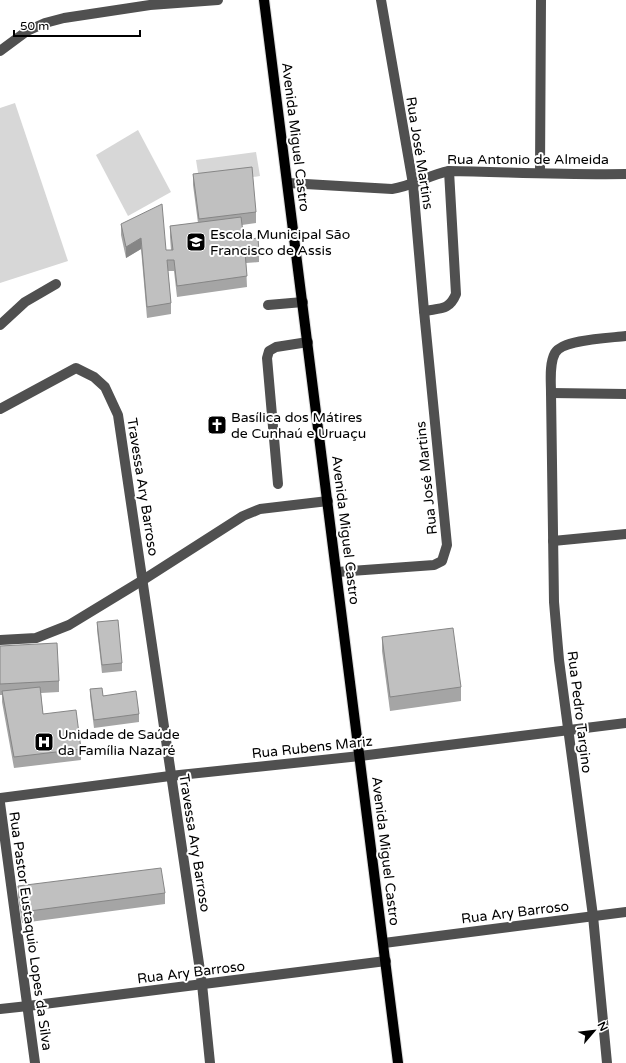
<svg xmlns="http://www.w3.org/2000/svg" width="626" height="1063" font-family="'Varela Round',sans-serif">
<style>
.green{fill:#d7d7d7}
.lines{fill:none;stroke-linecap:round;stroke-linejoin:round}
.major-casing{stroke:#dbdbdb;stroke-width:12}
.minor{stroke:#505050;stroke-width:10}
.major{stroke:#000;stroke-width:10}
.wall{fill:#a5a5a5}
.shaded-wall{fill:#868686}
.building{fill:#c0c0c0;stroke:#868686}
.labels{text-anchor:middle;stroke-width:4;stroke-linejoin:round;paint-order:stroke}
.street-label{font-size:14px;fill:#000;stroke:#fff}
.poi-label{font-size:14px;fill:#000;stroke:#fff;text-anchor:start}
</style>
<rect width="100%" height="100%" fill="#fff"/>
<g class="green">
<path d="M 15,103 L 68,261 L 0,283 L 0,108 Z"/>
<path d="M 138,130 L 171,192 L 128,216 L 96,155 Z"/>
<path d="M 256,152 L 260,176 L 200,185 L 196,160 Z"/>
</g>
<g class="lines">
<defs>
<path id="major" d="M 264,0 L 398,1063"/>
</defs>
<use href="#major" class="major-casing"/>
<g class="minor">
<path d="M 0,51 L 27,31 L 45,23 L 64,18 L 150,5 L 218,0"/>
<path d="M 540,172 L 541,0"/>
<path d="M 288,183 L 392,189 C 412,186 429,175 449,171 C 508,172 567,175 626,174"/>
<path d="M 268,305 L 303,302"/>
<path d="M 424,311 C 440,308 449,311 456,294 L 449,171"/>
<path d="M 0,325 L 25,302 L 56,284"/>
<path d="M 551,393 L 626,394"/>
<path d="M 0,409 L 76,368 L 94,377 L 105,387 L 118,415 L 202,984 L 210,1063"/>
<path d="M 278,484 L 267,358 L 269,351 L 276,347 L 308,342"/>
<path d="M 553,541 L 626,534"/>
<path d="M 337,572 L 434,565 L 442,561 L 447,545 L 424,311 L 413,184 L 381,0"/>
<path d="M 0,640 L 36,638 L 69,625 L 143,580 L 243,516 L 260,509 L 328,501"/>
<path d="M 0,798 L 170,776 L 360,756 L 626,723"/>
<path d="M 0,803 L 35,1063"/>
<path d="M 384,943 L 626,912"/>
<path d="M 0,1009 L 28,1006 L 386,961"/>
<path d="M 607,1063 L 593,916 L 559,660 L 554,602 L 551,393 C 551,381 549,364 555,353 C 563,339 611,338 626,336"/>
</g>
<use href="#major" class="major"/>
</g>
<g class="wall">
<path d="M 193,174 L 256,212 L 256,223 L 242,225 L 244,240 L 259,252 L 259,262 L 246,263 L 247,287 L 177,297 L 174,271 L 168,271 L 171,303 L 171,314 L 147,318 L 141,249 L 126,258 L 121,235 L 121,224 L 166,250 L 171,250 L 170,237 L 170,226 L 198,223 L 193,185 Z"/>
<path d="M 97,622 L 122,663 L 122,671 L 102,673 L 97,630 Z"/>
<path d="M 382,637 L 461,687 L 461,701 L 390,711 L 382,651 Z"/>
<path d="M 0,646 L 59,681 L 59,692 L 41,693 L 43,714 L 81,749 L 81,760 L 14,768 L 2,702 L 2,695 L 0,695 Z"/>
<path d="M 90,689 L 139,714 L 139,722 L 94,728 L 90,696 Z"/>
<path d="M 18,886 L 165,893 L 165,904 L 22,923 L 18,897 Z"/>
</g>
<path class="shaded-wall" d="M 141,238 L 141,249 L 126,258 L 126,247 Z"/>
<g class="building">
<path d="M 252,167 L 256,212 L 199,219 L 193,174 Z"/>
<path d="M 162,204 L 166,250 L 173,250 L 170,226 L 241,217 L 244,240 L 258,238 L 259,252 L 245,252 L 247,276 L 177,286 L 174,260 L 167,260 L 171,303 L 147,307 L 141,238 L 126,247 L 121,224 Z"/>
<path d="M 118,620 L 122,663 L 102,665 L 97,622 Z"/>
<path d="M 453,628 L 461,687 L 390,697 L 382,637 Z"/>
<path d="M 57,643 L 59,681 L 0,684 L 0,646 Z"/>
<path d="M 40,687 L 43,714 L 76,710 L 81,749 L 14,757 L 2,691 Z"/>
<path d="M 102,688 L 103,696 L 136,691 L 139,714 L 94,720 L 90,689 Z"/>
<path d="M 161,868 L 165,893 L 22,912 L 18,886 Z"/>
</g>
<defs>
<symbol id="school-square" viewBox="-11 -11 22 22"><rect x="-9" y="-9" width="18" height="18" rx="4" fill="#000" stroke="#fff"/><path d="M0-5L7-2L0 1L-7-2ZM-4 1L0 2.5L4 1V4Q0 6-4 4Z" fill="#fff"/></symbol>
<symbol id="church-square" viewBox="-11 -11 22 22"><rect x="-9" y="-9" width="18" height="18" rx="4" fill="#000" stroke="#fff"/><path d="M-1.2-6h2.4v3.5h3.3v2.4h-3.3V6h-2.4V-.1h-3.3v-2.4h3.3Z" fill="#fff"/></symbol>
<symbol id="hospital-square" viewBox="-11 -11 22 22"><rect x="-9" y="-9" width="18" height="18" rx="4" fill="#000" stroke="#fff"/><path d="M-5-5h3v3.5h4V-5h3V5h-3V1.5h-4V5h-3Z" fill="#fff"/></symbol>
</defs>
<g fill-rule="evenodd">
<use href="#school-square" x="185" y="231" width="22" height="22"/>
<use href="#church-square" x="206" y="414" width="22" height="22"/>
<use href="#hospital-square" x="33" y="731" width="22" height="22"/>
</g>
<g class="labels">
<g class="street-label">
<text transform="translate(296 137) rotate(83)" y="5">Avenida Miguel Castro</text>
<text transform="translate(420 153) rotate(81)" y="5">Rua José Martins</text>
<text x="528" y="164">Rua Antonio de Almeida</text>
<text transform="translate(426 478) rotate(-96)" y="5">Rua José Martins</text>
<text transform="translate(143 487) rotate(81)" y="5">Travessa Ary Barroso</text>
<text transform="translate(346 530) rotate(83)" y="5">Avenida Miguel Castro</text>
<text transform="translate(580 712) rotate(83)" y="5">Rua Pedro Targino</text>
<text transform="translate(312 747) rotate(-6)" y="5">Rua Rubens Mariz</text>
<text transform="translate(195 843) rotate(81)" y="5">Travessa Ary Barroso</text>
<text transform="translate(386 851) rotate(83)" y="5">Avenida Miguel Castro</text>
<text transform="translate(515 912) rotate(-7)" y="5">Rua Ary Barroso</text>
<text transform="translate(31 931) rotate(82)" y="5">Rua Pastor Eustaquio Lopes da Silva</text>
<text transform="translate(191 972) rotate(-7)" y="5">Rua Ary Barroso</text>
</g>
<g class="poi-label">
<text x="210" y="239">Escola Municipal São<tspan x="210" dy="16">Francisco de Assis</tspan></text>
<text x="231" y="422">Basílica dos Mátires<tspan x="231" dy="16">de Cunhaú e Uruaçu</tspan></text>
<text x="58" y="739">Unidade de Saúde<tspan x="58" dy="16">da Família Nazaré</tspan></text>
</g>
</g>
<g transform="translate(594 1031) rotate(62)" stroke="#ffffff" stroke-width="3" paint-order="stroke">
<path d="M0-3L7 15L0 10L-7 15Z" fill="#000000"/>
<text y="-6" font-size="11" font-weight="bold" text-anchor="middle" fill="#000000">N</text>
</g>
<path d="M14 30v6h126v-6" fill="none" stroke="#000000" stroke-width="2"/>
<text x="20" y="30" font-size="12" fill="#000000" stroke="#ffffff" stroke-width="3" paint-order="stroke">50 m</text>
</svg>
